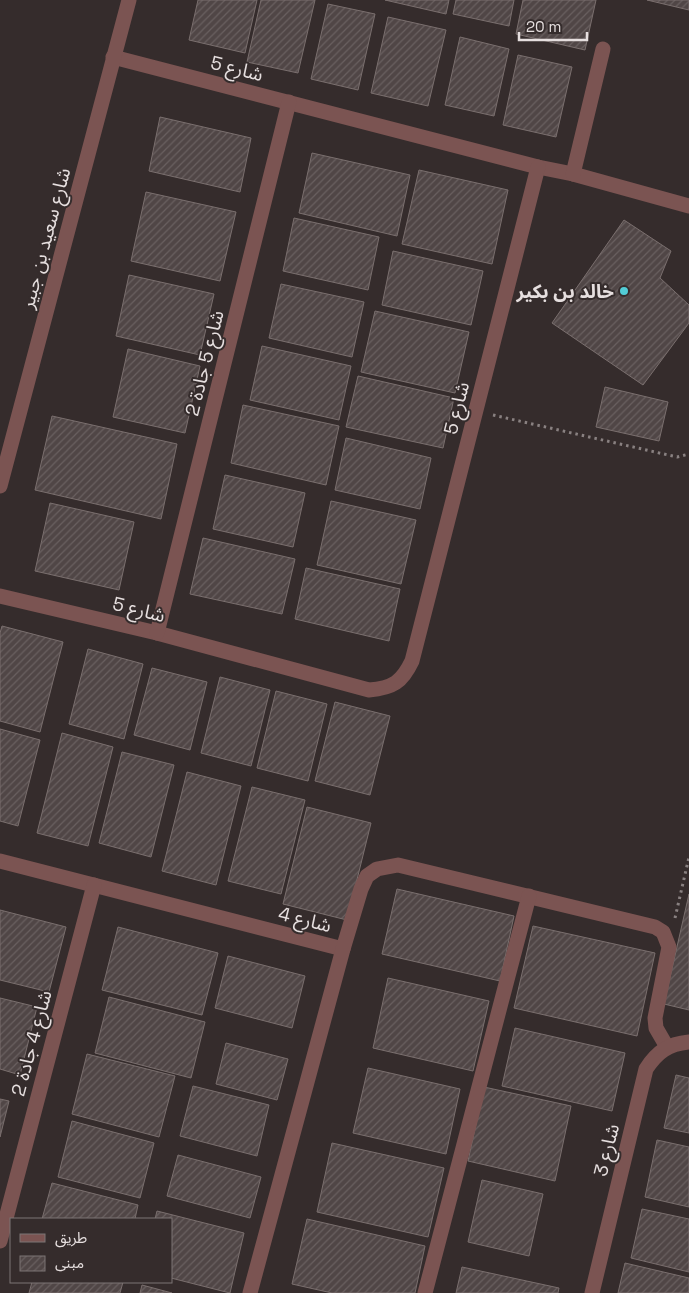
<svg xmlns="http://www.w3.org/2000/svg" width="689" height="1293" font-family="'Space Grotesk','Noto Sans Arabic',sans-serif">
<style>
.building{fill:url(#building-hatch);stroke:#7a6f6e}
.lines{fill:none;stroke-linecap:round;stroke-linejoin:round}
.path{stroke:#898181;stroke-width:3;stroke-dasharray:2.5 4;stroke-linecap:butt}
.minor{stroke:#7b5452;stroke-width:15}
.poi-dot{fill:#52ccd6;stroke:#352c2c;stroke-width:2}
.labels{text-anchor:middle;stroke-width:4;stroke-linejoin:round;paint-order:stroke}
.street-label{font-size:19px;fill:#e6dfdf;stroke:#352c2c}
.poi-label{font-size:19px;font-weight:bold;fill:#e6dfdf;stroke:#352c2c;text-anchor:end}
</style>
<defs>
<pattern id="building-hatch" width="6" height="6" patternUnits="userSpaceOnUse" patternTransform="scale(1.25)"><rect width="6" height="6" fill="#504646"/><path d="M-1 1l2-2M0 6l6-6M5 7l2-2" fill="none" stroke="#696060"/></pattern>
</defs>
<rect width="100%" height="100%" fill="#352c2c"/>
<g class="building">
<path d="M 198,0 L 257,0 L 245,53 L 189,40 Z"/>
<path d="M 261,0 L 315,0 L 298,73 L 247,62 Z"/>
<path d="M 385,0 L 449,0 L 446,14 Z"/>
<path d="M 456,0 L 514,0 L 509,26 L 453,14 Z"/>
<path d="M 523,0 L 596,0 L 585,50 L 516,34 Z"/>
<path d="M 647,0 L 689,0 L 689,10 Z"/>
<path d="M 328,4 L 375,14 L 358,90 L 311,79 Z"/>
<path d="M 388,17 L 446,30 L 428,106 L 371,93 Z"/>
<path d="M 460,37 L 509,49 L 494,116 L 445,105 Z"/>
<path d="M 518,55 L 572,67 L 556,137 L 503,125 Z"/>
<path d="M 160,117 L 251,138 L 240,192 L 149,171 Z"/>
<path d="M 312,153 L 410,175 L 397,236 L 299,213 Z"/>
<path d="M 419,170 L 508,190 L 492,264 L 402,244 Z"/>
<path d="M 146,192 L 236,212 L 220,281 L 131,261 Z"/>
<path d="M 294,218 L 379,237 L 368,290 L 283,271 Z"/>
<path d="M 624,220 L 671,251 L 660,278 L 689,305 L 689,323 L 643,385 L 552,323 Z"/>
<path d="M 393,251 L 483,271 L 471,325 L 382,305 Z"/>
<path d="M 129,275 L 214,294 L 200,355 L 116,336 Z"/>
<path d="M 281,284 L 364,302 L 352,357 L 269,338 Z"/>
<path d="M 375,311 L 469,332 L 455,393 L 361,372 Z"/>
<path d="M 262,346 L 351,366 L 339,420 L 250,400 Z"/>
<path d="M 128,349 L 200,366 L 185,433 L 113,417 Z"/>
<path d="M 358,376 L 454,398 L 443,448 L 346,427 Z"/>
<path d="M 605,387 L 668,402 L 659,441 L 596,427 Z"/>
<path d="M 243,405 L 339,426 L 326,485 L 231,463 Z"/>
<path d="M 52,416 L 177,444 L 161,519 L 35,490 Z"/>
<path d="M 346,438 L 431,458 L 420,509 L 335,490 Z"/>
<path d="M 225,475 L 305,493 L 293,547 L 213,529 Z"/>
<path d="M 331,501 L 416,520 L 401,584 L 317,565 Z"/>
<path d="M 50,503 L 134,522 L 119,590 L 35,571 Z"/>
<path d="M 203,538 L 295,559 L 282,614 L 190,594 Z"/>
<path d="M 306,568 L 400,589 L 389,641 L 295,619 Z"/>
<path d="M 2,626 L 63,642 L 40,732 L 0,721 L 0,633 Z"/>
<path d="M 88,649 L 143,664 L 124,739 L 69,724 Z"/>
<path d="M 152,668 L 207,682 L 190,750 L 134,735 Z"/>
<path d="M 220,677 L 270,690 L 251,766 L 201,753 Z"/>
<path d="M 276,691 L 327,704 L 308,781 L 257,768 Z"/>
<path d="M 335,702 L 390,716 L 370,795 L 315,781 Z"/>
<path d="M 0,729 L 40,740 L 18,826 L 0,821 Z"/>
<path d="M 62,733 L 113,747 L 88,846 L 37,833 Z"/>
<path d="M 122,752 L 174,765 L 151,857 L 99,843 Z"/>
<path d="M 187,772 L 241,786 L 216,885 L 162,871 Z"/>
<path d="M 252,787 L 305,800 L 281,894 L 228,881 Z"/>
<path d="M 307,807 L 371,823 L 347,920 L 283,904 Z"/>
<path d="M 397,889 L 514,916 L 500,981 L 382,954 Z"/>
<path d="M 689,894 L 689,1010 L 664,1004 Z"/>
<path d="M 0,910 L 66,927 L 49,992 L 0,980 Z"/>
<path d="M 533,926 L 655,953 L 637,1036 L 514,1008 Z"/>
<path d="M 118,927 L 218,953 L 202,1015 L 102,990 Z"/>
<path d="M 228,956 L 305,976 L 292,1028 L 215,1008 Z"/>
<path d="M 388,978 L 489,1001 L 473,1071 L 373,1048 Z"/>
<path d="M 109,997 L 205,1022 L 191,1078 L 95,1053 Z"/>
<path d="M 0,998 L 37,1007 L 20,1075 L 0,1069 Z"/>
<path d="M 515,1028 L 625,1053 L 612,1111 L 502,1086 Z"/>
<path d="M 226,1043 L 288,1059 L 277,1100 L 216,1084 Z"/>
<path d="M 87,1054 L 175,1076 L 159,1137 L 72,1114 Z"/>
<path d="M 368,1068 L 460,1089 L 446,1154 L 353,1133 Z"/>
<path d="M 676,1075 L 689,1078 L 689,1133 L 664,1128 Z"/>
<path d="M 193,1086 L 269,1105 L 257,1156 L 180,1136 Z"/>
<path d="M 484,1087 L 571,1106 L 555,1181 L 468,1161 Z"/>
<path d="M 0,1099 L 9,1101 L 0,1137 Z"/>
<path d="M 72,1121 L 154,1143 L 140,1198 L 58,1177 Z"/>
<path d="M 657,1140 L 689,1147 L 689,1207 L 645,1197 Z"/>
<path d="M 332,1143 L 444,1168 L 428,1237 L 317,1212 Z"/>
<path d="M 178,1155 L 261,1177 L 250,1218 L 167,1196 Z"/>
<path d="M 482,1180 L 543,1194 L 529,1256 L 468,1242 Z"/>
<path d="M 52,1183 L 138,1205 L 135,1219 L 42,1219 Z"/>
<path d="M 642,1209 L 689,1219 L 689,1272 L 631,1258 Z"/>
<path d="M 157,1211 L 244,1233 L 230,1293 L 171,1278 L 171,1219 L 155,1219 Z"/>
<path d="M 307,1219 L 425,1246 L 415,1293 L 332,1293 L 292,1284 Z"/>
<path d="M 625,1263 L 689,1278 L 689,1293 L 618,1293 Z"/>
<path d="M 462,1267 L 559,1288 L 558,1293 L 456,1293 Z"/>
<path d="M 32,1282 L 123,1282 L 120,1293 L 29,1293 Z"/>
<path d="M 142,1285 L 172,1293 L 140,1293 Z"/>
</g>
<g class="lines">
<g class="path">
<path d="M 493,415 L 677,457 L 689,454"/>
<path d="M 675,918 L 689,857"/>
</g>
<g class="minor">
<path d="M 113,57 L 538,167 L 573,174 L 689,206"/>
<path d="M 573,174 L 603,49"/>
<path d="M 0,486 L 129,0"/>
<path d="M 0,596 L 157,633 L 369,690 C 393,688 402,682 412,661 L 538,167"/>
<path d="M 157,633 L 289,102"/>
<path d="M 0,861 L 343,949"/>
<path d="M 0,1241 L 94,885"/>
<path d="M 250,1293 L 343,949 L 361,889 L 367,876 L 377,869 L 398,865 L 655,927 L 663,932 L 669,947 L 655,1018 L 656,1028 L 667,1047"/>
<path d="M 425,1293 L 529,896"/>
<path d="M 592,1293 L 646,1069 C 657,1052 668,1044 689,1042"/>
</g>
</g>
<circle class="poi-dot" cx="624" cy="291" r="5"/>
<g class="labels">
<g class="street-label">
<text transform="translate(237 68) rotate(14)" y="7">شارع 5</text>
<text transform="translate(45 238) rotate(-75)" y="7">شارع سعيد بن جبير</text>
<text transform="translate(204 363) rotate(-76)" y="7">شارع 5 جادة 2</text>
<text transform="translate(456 408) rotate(-76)" y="7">شارع 5</text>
<text transform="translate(139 609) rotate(14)" y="7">شارع 5</text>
<text transform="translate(305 919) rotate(14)" y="7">شارع 4</text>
<text transform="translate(31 1043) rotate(-75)" y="7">شارع 4 جادة 2</text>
<text transform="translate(606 1150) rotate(-76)" y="7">شارع 3</text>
</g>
<g class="poi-label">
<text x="614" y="298">خالد بن بكير</text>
</g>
</g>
<rect x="10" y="1218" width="162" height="65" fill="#352c2c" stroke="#7c7474"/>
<rect x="20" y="1234" width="25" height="8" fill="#7b5452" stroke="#7c7474"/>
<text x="55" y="1243" font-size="15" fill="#e6dfdf">طريق</text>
<rect x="20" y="1256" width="25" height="15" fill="url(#building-hatch)" stroke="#7c7474"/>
<text x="55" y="1268" font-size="15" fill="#e6dfdf">مبنى</text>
<path d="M519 32v8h68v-8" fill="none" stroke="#e6dfdf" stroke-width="2.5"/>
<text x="526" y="32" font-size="15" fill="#e6dfdf" stroke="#352c2c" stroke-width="4" paint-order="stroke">20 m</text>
</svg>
